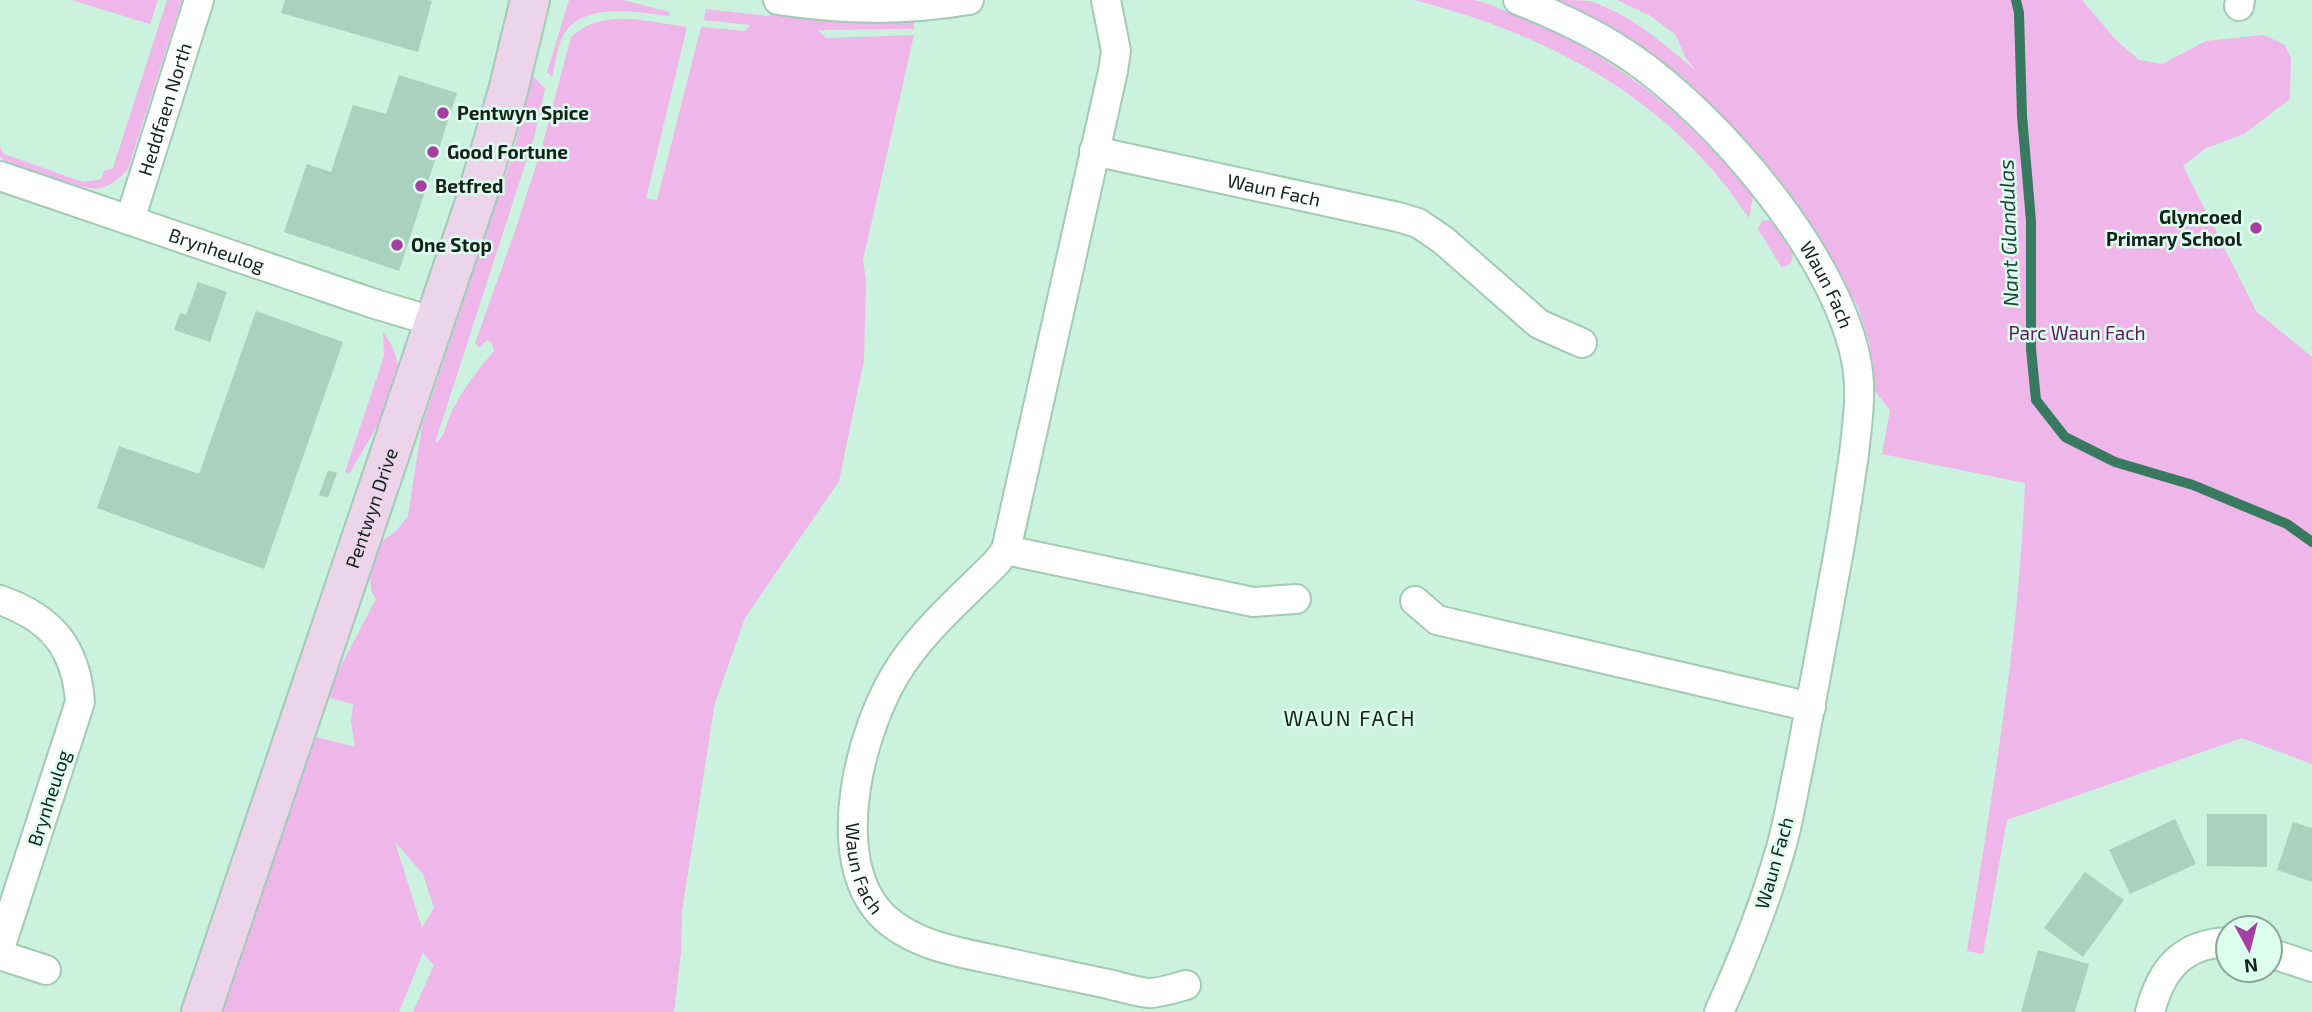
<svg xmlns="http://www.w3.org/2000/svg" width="2312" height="1012" font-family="'Exo 2',sans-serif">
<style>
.green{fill:#efb6e9;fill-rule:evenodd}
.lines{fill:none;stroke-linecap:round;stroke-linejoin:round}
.stream{stroke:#377a60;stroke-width:10}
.building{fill:#a9d1bf}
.street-casing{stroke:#a2cab7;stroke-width:32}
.secondary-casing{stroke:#a2cab7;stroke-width:42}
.street{stroke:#fff;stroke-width:28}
.secondary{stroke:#ecd5ea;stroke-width:38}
.poi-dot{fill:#a73fa2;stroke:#ddfdee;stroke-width:2.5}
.labels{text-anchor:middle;stroke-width:5;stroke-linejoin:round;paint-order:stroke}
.street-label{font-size:19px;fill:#13231c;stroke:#ddfdee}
.poi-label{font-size:19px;font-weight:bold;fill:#13231c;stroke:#ddfdee;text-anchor:start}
.park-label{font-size:19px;fill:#5f175b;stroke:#ddfdee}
.water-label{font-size:21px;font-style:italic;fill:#1d4435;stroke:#ddfdee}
.neighbourhood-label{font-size:21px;letter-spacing:2px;fill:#13231c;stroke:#ddfdee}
</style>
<rect width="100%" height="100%" fill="#caf2df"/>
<g class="green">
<path d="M 71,0 L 158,0 L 150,24 Z"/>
<path d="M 167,0 L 182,0 L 128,169 C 121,177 112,185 101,188 C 82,192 26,168 5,161 L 0,157 L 0,147 L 4,154 L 83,182 L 101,179 L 104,171 L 113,168 Z"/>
<path d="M 569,0 L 623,0 L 669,12 L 670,16 C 636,12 578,0 561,40 C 557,51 555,65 552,77 L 547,72 Z"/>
<path d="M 1414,0 C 1433,0 1454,0 1473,0 C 1488,2 1504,11 1518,17 C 1613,52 1691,119 1753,197 L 1749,218 C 1670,98 1550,35 1414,0 Z"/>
<path d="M 1552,0 C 1564,0 1579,0 1590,1 C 1630,14 1664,44 1695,70 L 1685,56 L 1675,34 L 1649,15 L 1617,0 L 2082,0 L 2116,40 L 2139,60 L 2162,64 L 2206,41 L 2264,35 L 2285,45 L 2291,58 L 2290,99 L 2244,134 L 2206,148 L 2183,166 L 2256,311 L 2312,357 L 2312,764 L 2242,738 L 2007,820 L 1983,954 L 1967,951 C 1992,796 2019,641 2025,483 L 1882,454 L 1890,410 L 1874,390 L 1870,345 L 1858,307 L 1795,203 L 1791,203 L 1731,157 L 1725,120 L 1709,103 L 1641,47 L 1589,15 Z"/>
<path d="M 706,9 L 768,16 L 778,12 L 800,16 L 806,20 L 866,23 L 914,22 L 914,29 L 818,30 L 826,38 L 914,35 L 863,260 L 866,280 L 864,360 L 839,481 L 745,618 L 715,703 L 682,911 L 681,953 L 674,1012 L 413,1012 L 434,965 L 423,953 L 399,1012 L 222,1012 L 316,737 L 355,747 L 351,722 L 353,704 L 327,697 L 335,677 L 376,599 L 371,590 L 369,565 L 380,543 L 397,530 L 408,516 L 422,426 L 514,150 L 532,75 L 545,89 L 534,137 L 435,443 C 443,439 445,429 448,420 C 458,395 476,372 494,351 L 492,343 L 487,340 L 479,348 L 475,343 L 514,234 L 542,147 L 571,37 C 604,7 647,22 687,27 L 646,199 L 657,200 L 701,27 L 746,31 L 750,25 L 704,20 ZM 395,842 L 423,874 L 434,908 L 422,928 Z"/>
<path d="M 1770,220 L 1793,254 L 1791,263 L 1782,268 L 1758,229 L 1762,221 Z"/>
<path d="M 383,332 C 392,344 399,357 397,373 C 395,402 364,447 350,473 L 345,472 L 384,356 Z"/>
</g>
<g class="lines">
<path class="stream" d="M 2016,0 L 2019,13 L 2022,116 L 2031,221 L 2031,349 L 2036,400 L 2065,437 L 2115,462 L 2193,485 L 2287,524 L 2312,542"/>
</g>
<g class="building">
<path d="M 285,0 L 428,0 L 432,1 L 418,52 L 281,13 Z"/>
<path d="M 399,75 L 457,93 L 399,271 L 284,232 L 307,164 L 331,172 L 353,105 L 386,114 Z"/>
<path d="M 198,282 L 227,292 L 210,342 L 174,330 L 180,313 L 186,315 Z"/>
<path d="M 256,311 L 343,342 L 264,569 L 97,508 L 119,446 L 199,474 Z"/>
<path d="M 328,470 L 337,473 L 328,498 L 319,495 Z"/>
<path d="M 2207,814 L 2267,814 L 2267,867 L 2207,866 Z"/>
<path d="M 2175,819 L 2196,864 L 2130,894 L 2109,850 Z"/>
<path d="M 2293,822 L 2312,828 L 2312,882 L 2277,870 Z"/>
<path d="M 2085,872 L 2124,900 L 2083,957 L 2044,928 Z"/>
<path d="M 2038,950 L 2089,964 L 2075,1012 L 2021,1012 Z"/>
</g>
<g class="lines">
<defs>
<g id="street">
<path d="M 778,0 C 844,10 903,11 969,0"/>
<path id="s1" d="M 1106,0 L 1116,51 L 1113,71 L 1006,550 L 996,563 C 964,595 927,627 902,664 C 861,724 824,861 885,918 C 919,949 971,954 1014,964 C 1045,971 1076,977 1108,984 C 1121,987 1136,992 1149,993 C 1161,993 1175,988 1186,985"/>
<path id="s2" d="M 1518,0 C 1556,15 1595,33 1629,56 C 1718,116 1839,258 1857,365 C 1862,394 1857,426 1854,454 C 1848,493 1843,532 1835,572 C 1823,638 1811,704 1798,770 C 1792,797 1788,825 1780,851 C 1764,907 1743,959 1719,1012"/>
<path d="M 2239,6 L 2240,0"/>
<path id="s3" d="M 1094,151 L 1398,217 L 1418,223 L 1443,240 L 1539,324 L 1582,343"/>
<path id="s4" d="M 0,176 L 372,303 L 435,322"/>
<path id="s5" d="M 130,220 L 199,0"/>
<path d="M 1006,550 L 1253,602 L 1296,599"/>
<path d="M 0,600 C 51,618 76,647 80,702 L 0,948"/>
<path d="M 1415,601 L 1437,620 L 1811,707"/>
<path d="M 2270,953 L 2312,967"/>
<path d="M 0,955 L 46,970"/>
<path d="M 2150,1012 C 2161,970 2181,944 2228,942"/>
</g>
<g id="secondary">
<path id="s6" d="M 201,1012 L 476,199 L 508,91 L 530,0"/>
</g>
</defs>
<use href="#street" class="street-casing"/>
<use href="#secondary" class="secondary-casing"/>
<use href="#street" class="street"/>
<use href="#secondary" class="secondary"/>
</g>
<g class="poi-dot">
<circle cx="443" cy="113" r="7"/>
<circle cx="433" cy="152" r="7"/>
<circle cx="421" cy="186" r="7"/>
<circle cx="2256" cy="228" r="7"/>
<circle cx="397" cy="245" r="7"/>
</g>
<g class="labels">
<g class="street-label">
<text dy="7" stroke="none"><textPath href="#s5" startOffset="116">Heddfaen North</textPath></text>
<text dy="7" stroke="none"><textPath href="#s3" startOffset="184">Waun Fach</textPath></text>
<text dy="7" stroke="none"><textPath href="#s4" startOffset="229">Brynheulog</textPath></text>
<text dy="7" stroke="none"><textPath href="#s2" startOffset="430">Waun Fach</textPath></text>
<text dy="7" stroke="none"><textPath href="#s6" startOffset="532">Pentwyn Drive</textPath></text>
<text transform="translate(49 798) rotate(-72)" y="7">Brynheulog</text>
<text transform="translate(1774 863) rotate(-74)" y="7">Waun Fach</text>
<text dy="7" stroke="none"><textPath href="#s1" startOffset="933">Waun Fach</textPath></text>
</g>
<g class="poi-label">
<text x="457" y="120">Pentwyn Spice</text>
<text x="447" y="159">Good Fortune</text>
<text x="435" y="193">Betfred</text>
<text x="2242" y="224" text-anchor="end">Glyncoed<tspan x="2242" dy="22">Primary School</tspan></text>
<text x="411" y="252">One Stop</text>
</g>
<g class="park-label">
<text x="2077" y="340">Parc Waun Fach</text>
</g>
<g class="water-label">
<text transform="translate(2009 233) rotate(-92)" y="7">Nant Glandulas</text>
</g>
<g class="neighbourhood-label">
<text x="1350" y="726">WAUN FACH</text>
</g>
</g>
<g transform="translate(2249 949) rotate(173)"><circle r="33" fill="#ddfdee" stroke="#8ca69a" stroke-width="2"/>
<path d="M0-5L12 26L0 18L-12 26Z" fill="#a73fa2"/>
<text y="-10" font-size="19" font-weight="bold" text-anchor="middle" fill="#13231c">N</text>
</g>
</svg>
